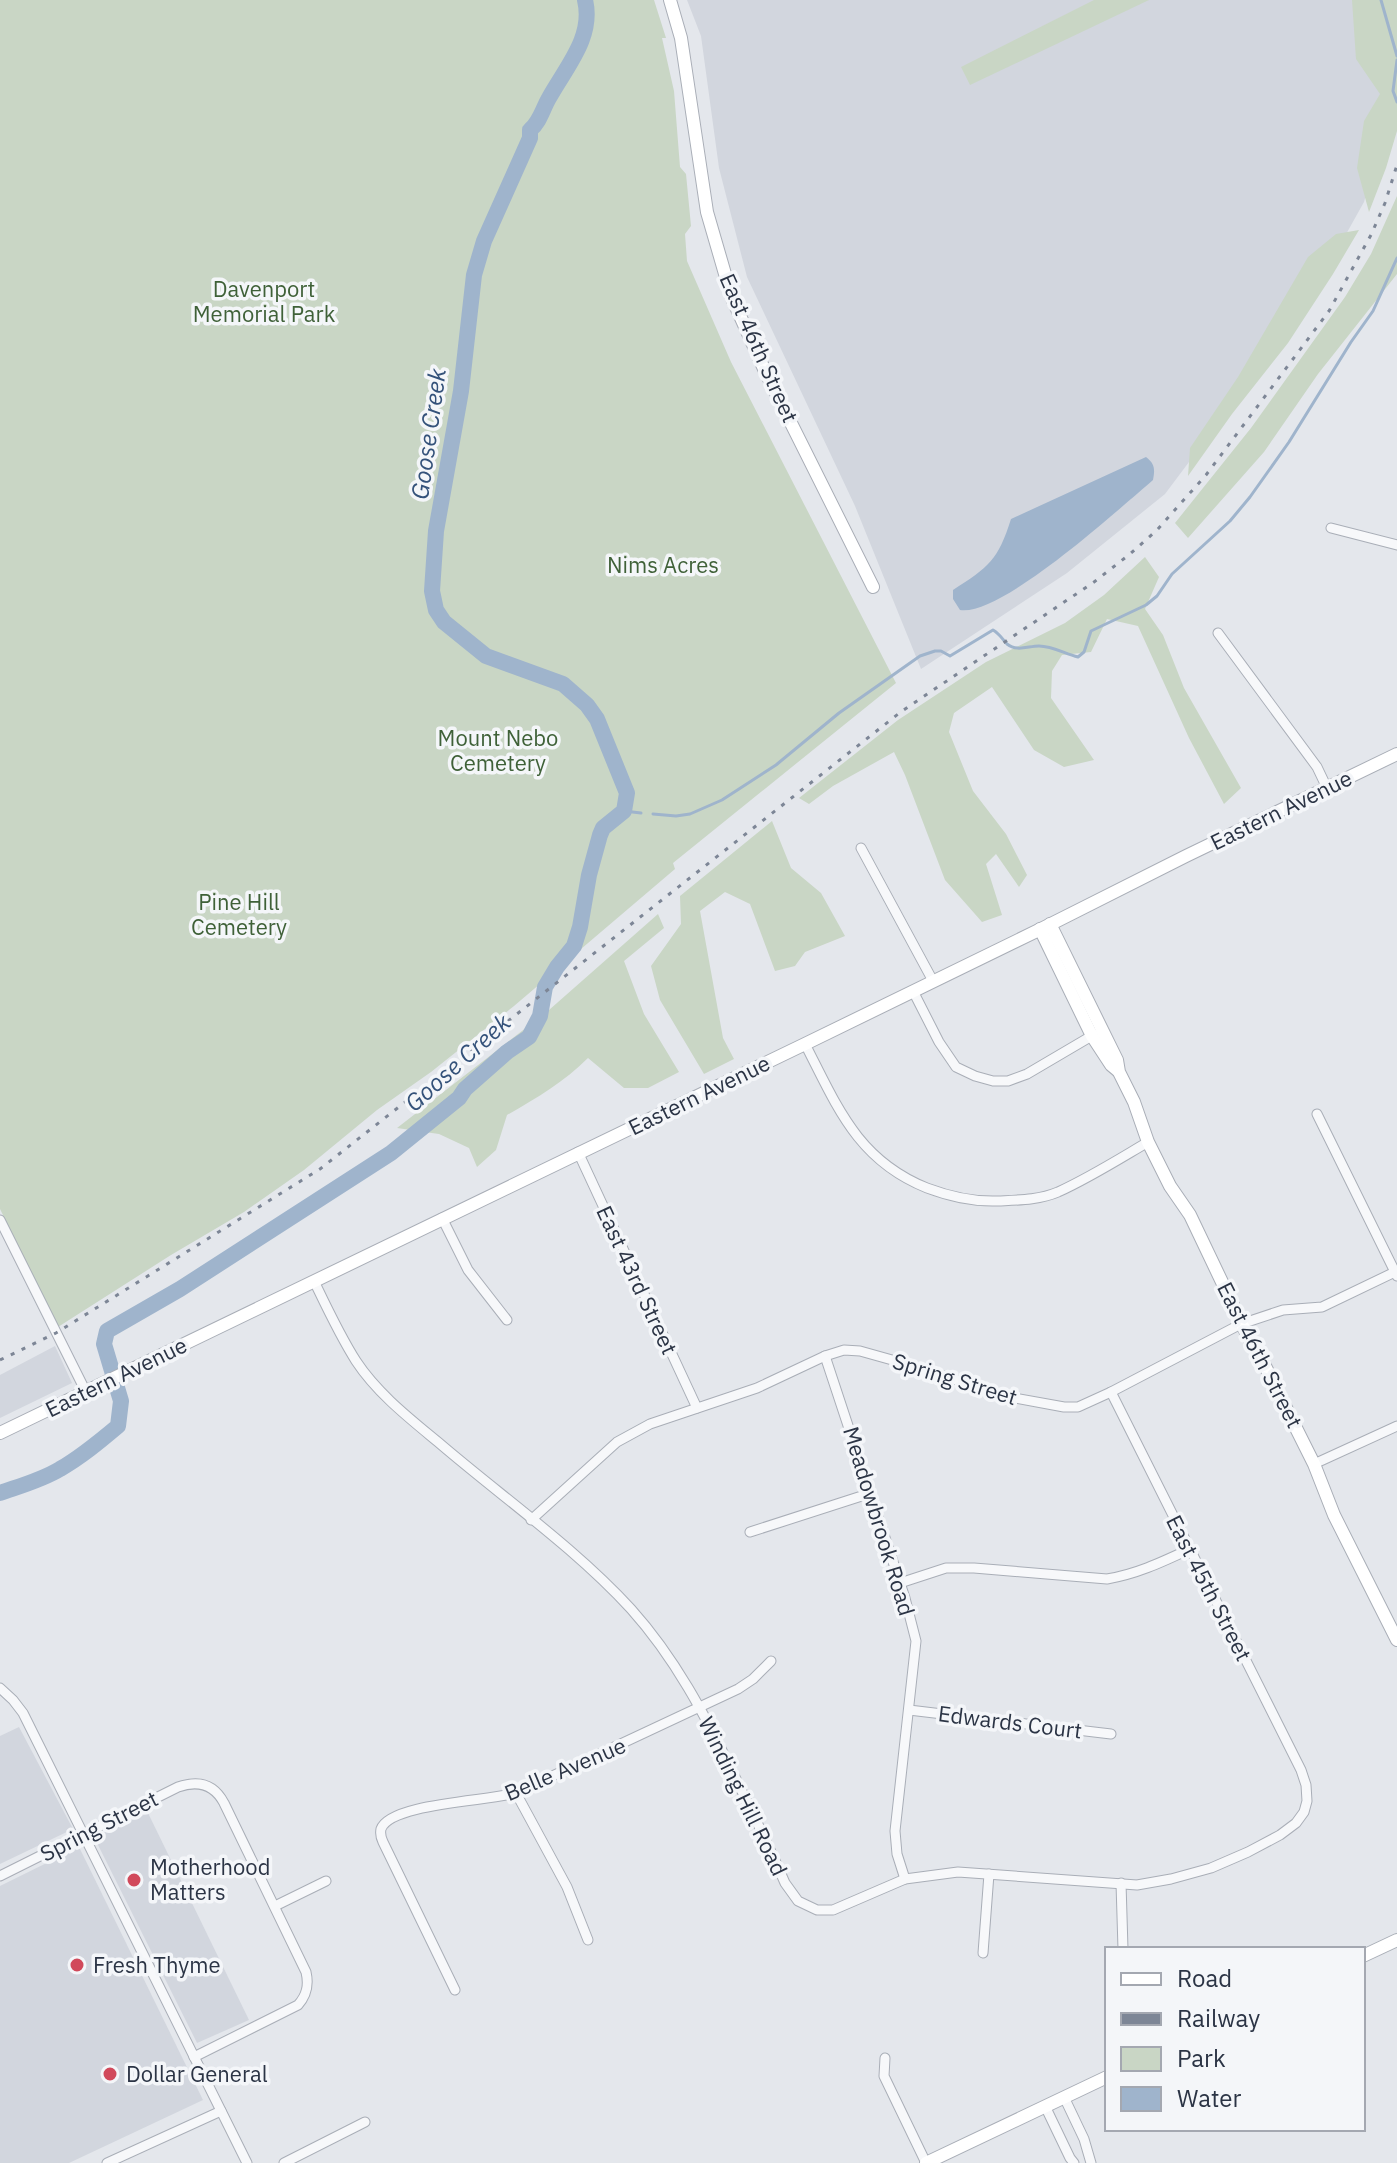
<svg xmlns="http://www.w3.org/2000/svg" width="1397" height="2163" font-family="'IBM Plex Sans',sans-serif">
<style>
.built{fill:#d2d6de}
.green{fill:#c9d6c5}
.water{fill:#9fb4cc}
.lines{fill:none;stroke-linecap:round;stroke-linejoin:round}
.stream{stroke:#9fb4cc;stroke-width:3}
.river{stroke:#9fb4cc;stroke-width:16}
.street-casing{stroke:#a9aeb7;stroke-width:11}
.secondary-casing{stroke:#a9aeb7;stroke-width:14}
.street{stroke:#f7f8fa;stroke-width:9}
.secondary{stroke:#fff;stroke-width:12}
.rail{stroke:#7d8696;stroke-width:3;stroke-dasharray:4 8;stroke-linecap:butt}
.poi-dot{fill:#d1495b;stroke:#f4f6f9;stroke-width:3}
.labels{text-anchor:middle;stroke-width:7;stroke-linejoin:round;paint-order:stroke}
.park-label{font-size:22px;fill:#3f6138;stroke:#f4f6f9}
.street-label{font-size:22px;fill:#2b3445;stroke:#f4f6f9}
.poi-label{font-size:22px;fill:#2b3445;stroke:#f4f6f9;text-anchor:start}
.water-label{font-size:24px;font-style:italic;fill:#34527a;stroke:#f4f6f9}
</style>
<rect width="100%" height="100%" fill="#e4e7ec"/>
<g class="built">
<path d="M 687,0 L 1397,0 L 1397,85 L 1364,202 L 1306,306 L 1165,494 L 1067,573 L 921,669 L 855,506 L 747,277 L 719,168 L 701,36 Z"/>
<path d="M 55,1346 L 72,1383 L 0,1418 L 0,1375 Z"/>
<path d="M 19,1727 L 73,1829 L 0,1864 L 0,1736 Z"/>
<path d="M 148,1813 L 249,2020 L 197,2043 L 94,1837 Z"/>
<path d="M 79,1847 L 203,2100 L 69,2163 L 0,2163 L 0,1886 Z"/>
</g>
<g class="green">
<path d="M 0,0 L 654,0 L 666,38 L 662,38 L 674,91 L 680,167 L 686,174 L 691,226 L 685,234 L 687,261 L 731,362 L 896,683 L 673,863 L 675,869 L 514,1006 L 431,1072 L 377,1110 L 304,1170 L 244,1212 L 171,1255 L 58,1327 L 0,1209 Z"/>
<path d="M 1094,0 L 1149,0 L 970,85 L 961,67 Z"/>
<path d="M 1352,0 L 1397,0 L 1397,131 L 1386,168 L 1369,212 L 1357,168 L 1364,121 L 1380,94 L 1356,59 Z"/>
<path d="M 1397,196 L 1397,274 L 1318,374 L 1264,452 L 1188,538 L 1175,523 L 1251,428 L 1345,297 L 1371,254 Z"/>
<path d="M 1359,230 L 1333,274 L 1288,343 L 1232,414 L 1188,476 L 1190,448 L 1238,377 L 1308,257 L 1336,234 Z"/>
<path d="M 1145,557 L 1159,577 L 1145,609 L 1163,635 L 1184,688 L 1241,788 L 1224,804 L 1189,738 L 1138,626 L 1107,619 L 1091,652 L 1062,655 L 1052,671 L 1051,698 L 1094,760 L 1064,767 L 1034,750 L 992,687 L 954,713 L 949,732 L 973,791 L 1006,834 L 1027,875 L 1019,887 L 996,854 L 986,864 L 1002,915 L 982,922 L 945,880 L 905,775 L 894,752 L 833,786 L 809,804 L 799,798 L 898,720 L 986,662 L 1065,623 L 1104,595 Z"/>
<path d="M 772,821 L 791,868 L 821,893 L 845,936 L 805,952 L 795,966 L 775,971 L 750,904 L 725,892 L 700,911 L 723,1038 L 734,1059 L 704,1074 L 660,1000 L 651,966 L 681,924 L 680,896 Z"/>
<path d="M 658,914 L 664,928 L 624,961 L 644,1014 L 679,1072 L 648,1088 L 624,1088 L 588,1058 C 564,1082 537,1098 507,1115 L 496,1150 L 477,1167 L 469,1148 L 439,1134 L 397,1128 L 549,1010 Z"/>
</g>
<path class="water" d="M 1146,457 C 1155,464 1155,469 1153,480 C 1120,508 1001,617 960,610 L 953,599 L 953,590 C 989,567 998,560 1011,519 Z"/>
<g class="lines">
<g class="stream">
<path d="M 1381,0 L 1397,56"/>
<path d="M 1397,60 L 1393,91 L 1397,102"/>
<path d="M 624,811 L 641,813"/>
<path d="M 653,814 L 676,816 L 690,814 L 722,800 L 776,765 L 839,713 L 920,656 L 935,651 L 941,651 L 950,656 L 993,630 C 1000,634 1002,639 1007,644 C 1017,652 1028,646 1039,646 C 1053,646 1065,654 1078,657 L 1084,652 L 1091,631 L 1146,605 L 1157,596 L 1172,574 L 1230,521 L 1250,497 L 1289,442 L 1351,342 L 1373,311 L 1397,258"/>
</g>
<path class="river" d="M 0,1493 C 20,1486 42,1480 60,1469 C 81,1457 99,1442 118,1426 L 121,1401 L 104,1344 L 107,1331 L 180,1289 L 391,1153 L 459,1098 L 465,1089 L 507,1052 L 529,1037 L 540,1016 L 545,987 L 557,967 L 574,946 L 580,927 L 589,875 L 600,835 L 603,828 L 624,811 L 627,793 L 597,719 L 587,705 L 563,684 L 486,656 L 444,622 L 436,610 L 432,591 L 436,531 L 461,391 L 474,275 L 484,241 L 530,138 L 530,130 C 540,122 543,108 549,98 C 566,67 594,37 585,0"/>
<defs>
<g id="street">
<path d="M 1331,528 L 1397,545"/>
<path d="M 1218,633 L 1317,767 L 1327,788"/>
<path d="M 861,848 L 933,981"/>
<path d="M 913,991 L 939,1042 L 956,1067 L 975,1076 L 993,1081 L 1008,1081 L 1027,1074 L 1095,1034"/>
<path d="M 805,1044 C 837,1106 857,1160 927,1188 C 951,1197 973,1202 998,1201 C 1019,1200 1039,1200 1058,1192 C 1089,1178 1119,1159 1148,1142"/>
<path d="M 1317,1114 L 1397,1276"/>
<path d="M 578,1152 L 697,1408"/>
<path d="M 442,1218 L 468,1270 L 507,1320"/>
<path d="M 0,1220 L 86,1392"/>
<path d="M 314,1281 C 327,1308 340,1336 356,1361 C 377,1393 409,1418 438,1442 C 502,1497 574,1547 631,1609 C 675,1658 705,1715 733,1773 C 751,1810 769,1846 785,1883 L 798,1901 L 817,1910 L 833,1910 L 905,1879 L 958,1872 L 1137,1885 L 1171,1879 L 1211,1868 L 1248,1852 L 1280,1835 L 1296,1823 L 1304,1812 L 1307,1801 L 1306,1785 L 1301,1770 L 1111,1392"/>
<path d="M 825,1356 L 905,1598 L 916,1641 L 895,1831 L 897,1854 L 905,1879"/>
<path d="M 1314,1464 L 1397,1426"/>
<path d="M 531,1520 L 617,1442 L 650,1424 L 757,1388 L 825,1356 L 844,1350 L 860,1351 L 910,1365 L 1009,1397 L 1064,1407 L 1078,1407 L 1111,1392 L 1241,1324 L 1283,1310 L 1322,1307 L 1397,1271"/>
<path d="M 750,1532 L 871,1493"/>
<path d="M 900,1583 L 946,1568 L 974,1568 L 1107,1579 C 1137,1574 1162,1562 1190,1549"/>
<path d="M 0,1688 L 13,1700 L 23,1713 L 247,2163"/>
<path d="M 909,1710 L 1111,1734"/>
<path d="M 516,1793 L 567,1887 L 588,1940"/>
<path d="M 0,1876 L 178,1787 C 198,1780 214,1784 224,1803 L 306,1972 C 309,1985 307,1995 298,2005 L 194,2057"/>
<path d="M 1121,1883 L 1123,1949"/>
<path d="M 275,1906 L 326,1881"/>
<path d="M 983,1953 L 989,1874"/>
<path d="M 455,1990 L 383,1842 C 381,1838 380,1834 381,1829 C 390,1803 491,1801 516,1793 L 738,1689 L 753,1679 L 771,1661"/>
<path d="M 885,2058 L 884,2076 L 926,2163"/>
<path d="M 1064,2097 L 1084,2139 L 1091,2163"/>
<path d="M 1045,2106 L 1070,2158 L 1074,2163"/>
<path d="M 107,2163 L 221,2111"/>
<path d="M 284,2163 L 365,2122"/>
</g>
<g id="secondary">
<path d="M 670,0 L 681,38 L 707,212 L 732,298 L 765,371 L 873,587"/>
<path d="M 1050,924 L 1117,1060 L 1119,1072 L 1134,1102 L 1148,1142 L 1170,1186 L 1190,1215 L 1252,1345 L 1264,1364 L 1314,1464 L 1334,1515 L 1397,1640"/>
<path d="M 1040,929 L 1092,1036 L 1111,1065 L 1117,1070"/>
<path d="M 0,1433 L 805,1044 L 1045,927 L 1186,856 L 1397,754"/>
<path d="M 1363,1956 L 1397,1940"/>
<path d="M 926,2163 L 1107,2077"/>
</g>
</defs>
<use href="#street" class="street-casing"/>
<use href="#secondary" class="secondary-casing"/>
<use href="#street" class="street"/>
<use href="#secondary" class="secondary"/>
<path class="rail" d="M 0,1360 L 56,1333 L 320,1169 L 902,711 L 1094,582 L 1130,554 L 1157,530 L 1206,475 L 1329,311 L 1371,235 L 1385,203 L 1397,165"/>
</g>
<g class="poi-dot">
<circle cx="134" cy="1880" r="8"/>
<circle cx="77" cy="1965" r="8"/>
<circle cx="110" cy="2074" r="8"/>
</g>
<g class="labels">
<g class="park-label">
<text x="264" y="297">Davenport<tspan x="264" dy="25">Memorial Park</tspan></text>
<text x="663" y="573">Nims Acres</text>
<text x="498" y="746">Mount Nebo<tspan x="498" dy="25">Cemetery</tspan></text>
<text x="239" y="910">Pine Hill<tspan x="239" dy="25">Cemetery</tspan></text>
</g>
<g class="street-label">
<text transform="translate(759 348) rotate(66)" y="8">East 46th Street</text>
<text transform="translate(1281 810) rotate(-26)" y="8">Eastern Avenue</text>
<text transform="translate(699 1095) rotate(-26)" y="8">Eastern Avenue</text>
<text transform="translate(637 1280) rotate(65)" y="8">East 43rd Street</text>
<text transform="translate(1260 1355) rotate(63)" y="8">East 46th Street</text>
<text transform="translate(116 1377) rotate(-26)" y="8">Eastern Avenue</text>
<text transform="translate(955 1379) rotate(17)" y="8">Spring Street</text>
<text transform="translate(879 1521) rotate(73)" y="8">Meadowbrook Road</text>
<text transform="translate(1209 1588) rotate(63)" y="8">East 45th Street</text>
<text transform="translate(1010 1722) rotate(7)" y="8">Edwards Court</text>
<text transform="translate(565 1769) rotate(-23)" y="8">Belle Avenue</text>
<text transform="translate(743 1796) rotate(64)" y="8">Winding Hill Road</text>
<text transform="translate(99 1826) rotate(-27)" y="8">Spring Street</text>
</g>
<g class="poi-label">
<text x="150" y="1875">Motherhood<tspan x="150" dy="25">Matters</tspan></text>
<text x="93" y="1973">Fresh Thyme</text>
<text x="126" y="2082">Dollar General</text>
</g>
<g class="water-label">
<text transform="translate(429 434) rotate(-82)" y="8">Goose Creek</text>
<text transform="translate(458 1063) rotate(-42)" y="8">Goose Creek</text>
</g>
</g>
<rect x="1105" y="1947" width="260" height="184" fill="#f4f6f9" stroke="#a4a8b1" stroke-width="2"/>
<rect x="1121" y="1973" width="40" height="12" fill="#ffffff" stroke="#a4a8b1" stroke-width="2"/>
<text x="1177" y="1987" font-size="24" fill="#2b3445">Road</text>
<rect x="1121" y="2013" width="40" height="12" fill="#7d8696" stroke="#a4a8b1" stroke-width="2"/>
<text x="1177" y="2027" font-size="24" fill="#2b3445">Railway</text>
<rect x="1121" y="2047" width="40" height="24" fill="#c9d6c5" stroke="#a4a8b1" stroke-width="2"/>
<text x="1177" y="2067" font-size="24" fill="#2b3445">Park</text>
<rect x="1121" y="2087" width="40" height="24" fill="#9fb4cc" stroke="#a4a8b1" stroke-width="2"/>
<text x="1177" y="2107" font-size="24" fill="#2b3445">Water</text>
</svg>
